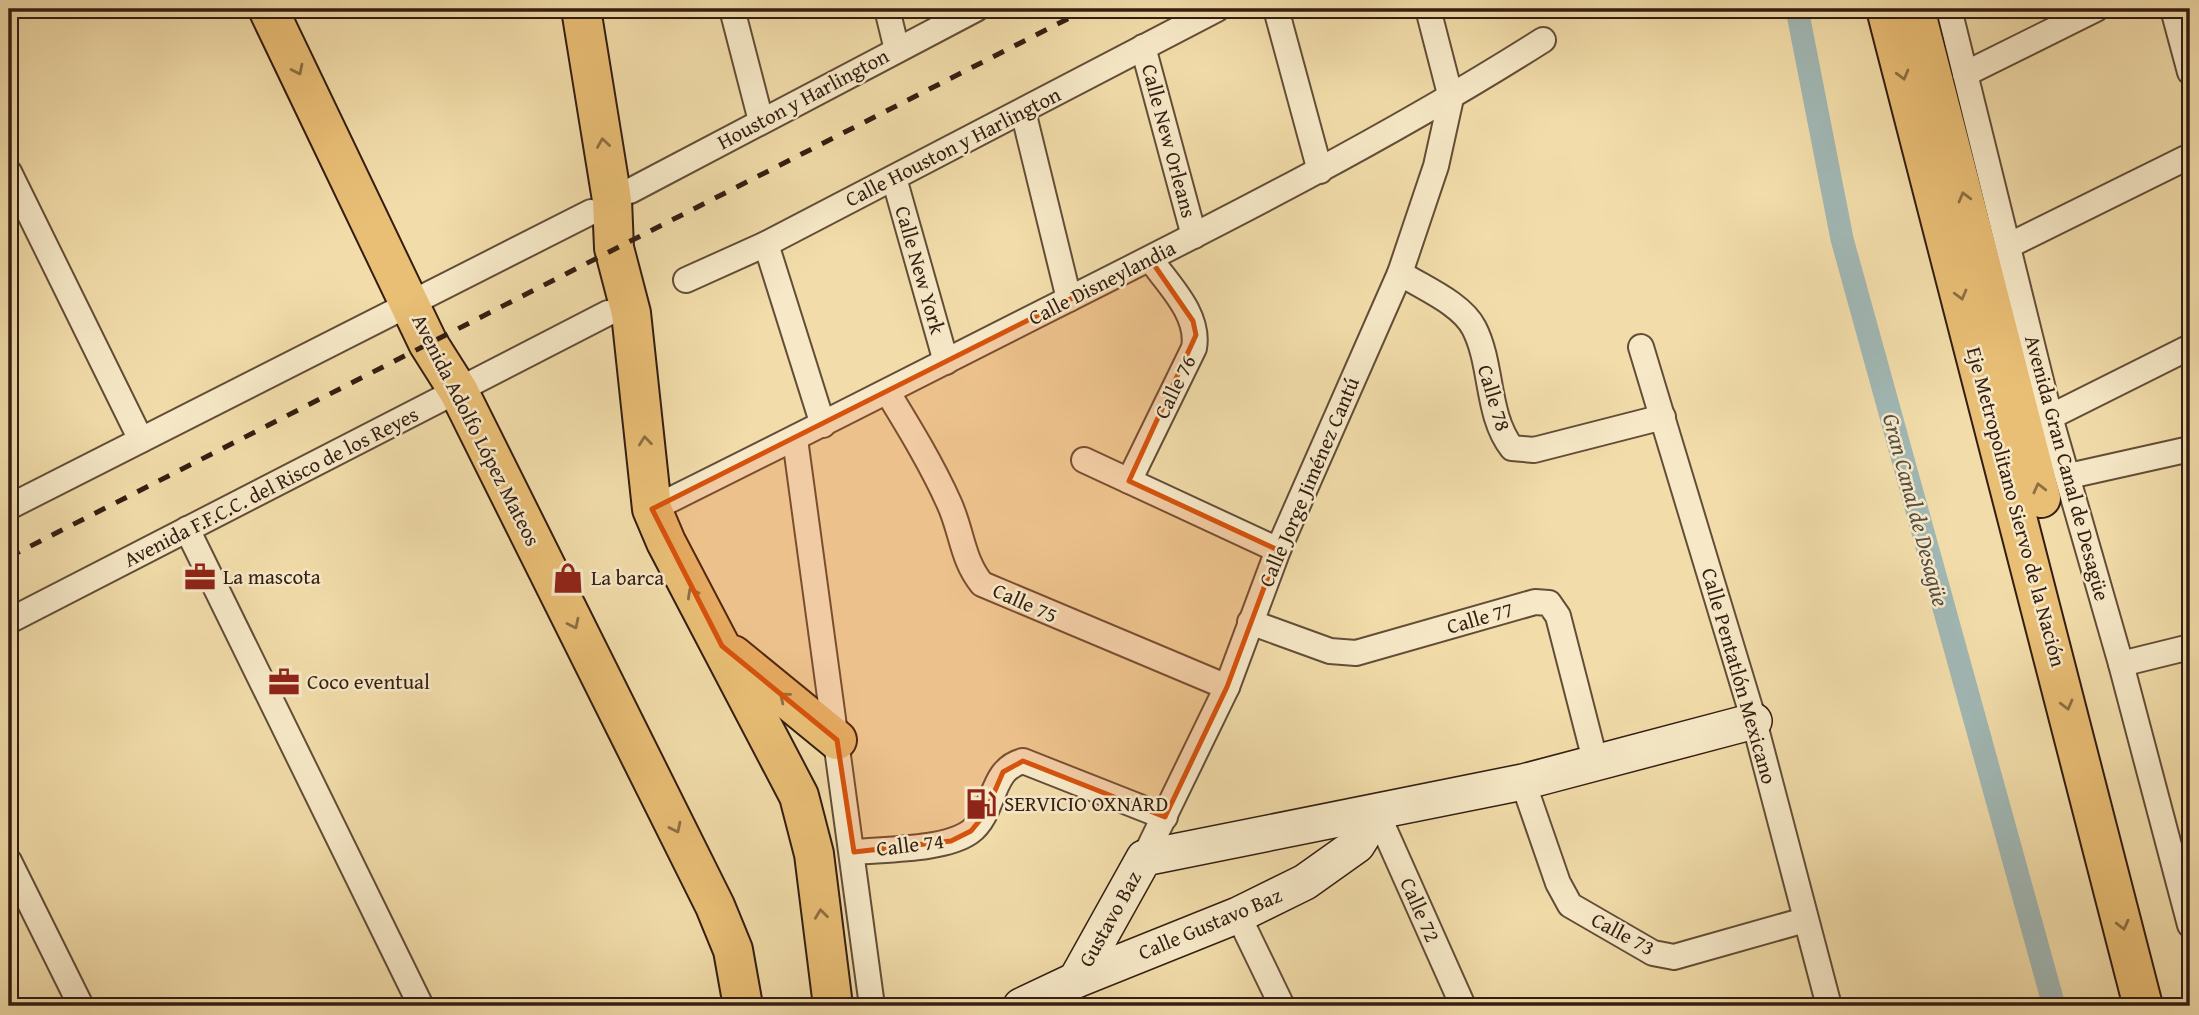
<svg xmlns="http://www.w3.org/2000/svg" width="2199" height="1015" font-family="'Gentium Book Plus',serif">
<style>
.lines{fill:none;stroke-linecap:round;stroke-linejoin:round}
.canal{stroke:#a1b8b5;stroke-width:23}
.street-casing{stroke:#634d38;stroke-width:28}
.secondary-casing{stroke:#331d12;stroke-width:38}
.primary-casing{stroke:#331d12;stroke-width:42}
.highway-casing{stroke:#331d12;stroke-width:42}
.street{stroke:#f7e9c8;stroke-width:24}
.secondary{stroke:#f7e9c8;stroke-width:35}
.primary{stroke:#e9be75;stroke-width:38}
.highway{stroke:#e9be75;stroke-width:38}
.rail{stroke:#331d12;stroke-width:5;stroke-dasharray:12 12;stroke-linecap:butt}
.oneway{stroke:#8e6e44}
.marked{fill:#d6530d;fill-opacity:0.2;stroke:#d6530d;stroke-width:5;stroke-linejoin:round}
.labels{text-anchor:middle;stroke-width:5;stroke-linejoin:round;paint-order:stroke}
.street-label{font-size:21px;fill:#331d12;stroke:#f7e9c8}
.poi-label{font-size:21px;fill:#331d12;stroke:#f7e9c8;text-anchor:start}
.water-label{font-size:23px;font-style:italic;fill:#544c43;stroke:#f7e9c8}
</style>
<rect width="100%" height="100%" fill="#f2ddaa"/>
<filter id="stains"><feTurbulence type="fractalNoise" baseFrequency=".00286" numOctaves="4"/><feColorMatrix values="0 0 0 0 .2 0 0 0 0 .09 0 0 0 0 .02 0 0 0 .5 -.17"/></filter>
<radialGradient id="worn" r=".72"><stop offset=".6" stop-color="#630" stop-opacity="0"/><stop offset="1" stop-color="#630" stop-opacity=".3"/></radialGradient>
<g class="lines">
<path class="canal" d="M 1797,9 L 1842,239 L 2054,1006"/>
<defs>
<g id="street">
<path d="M 732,9 L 761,121"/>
<path d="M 887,9 L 897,50"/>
<path d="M 1276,9 L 1320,171"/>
<path d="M 1949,9 L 2050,417 L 2121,664 L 2190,925"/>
<path d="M 2173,9 L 2190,72"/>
<path d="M 1143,47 L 1194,236"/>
<path d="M 1965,74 L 2096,9"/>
<path d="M 1023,111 L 1069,299"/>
<path d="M 9,172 L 141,440"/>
<path d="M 894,178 L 946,362"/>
<path d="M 630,191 L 976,9"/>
<path d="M 766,244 L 823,425"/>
<path d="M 2010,245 L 2190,156"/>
<path d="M 1400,273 C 1423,288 1461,303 1474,328 C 1493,365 1486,415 1512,448 L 1534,450 L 1663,417"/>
<path d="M 686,280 L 766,244 L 1217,9"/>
<path d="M 1641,347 L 1754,721 L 1829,1006"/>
<path d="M 888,393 C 910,429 932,465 949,503 C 962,531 962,560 982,584 L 1227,687"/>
<path d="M 2050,417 L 2190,347"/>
<path d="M 795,439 L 872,1006"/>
<path d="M 1084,460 L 1278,550"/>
<path d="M 2069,476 L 2190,449"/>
<path d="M 1129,481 L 1194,348 C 1200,315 1169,285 1150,259"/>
<path d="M 9,507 L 591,212"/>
<path d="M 652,509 C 792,440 930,369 1069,299 C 1230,218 1390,137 1543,40"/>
<path d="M 187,529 L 421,1006"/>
<path d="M 9,621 L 608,313"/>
<path d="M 1250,622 L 1330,651 L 1356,653 L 1535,602 L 1549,603 L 1558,616 L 1596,764"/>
<path d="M 2121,664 L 2190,647"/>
<path d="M 1523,782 L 1558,883 L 1570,905 L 1653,953 L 1674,957 L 1805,920"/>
<path d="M 1377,813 L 1463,1006"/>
<path d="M 854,852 C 885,849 945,850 970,832 C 996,813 989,769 1023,761 L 1165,817"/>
<path d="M 1144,858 L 1227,687 L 1278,550 L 1400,273 L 1436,166 L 1451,98 L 1428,9"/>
<path d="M 9,861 L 81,1006"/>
<path d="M 1238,915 L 1282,1006"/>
</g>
<g id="secondary">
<path d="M 1076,980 L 1144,858 L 1523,782 L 1754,721"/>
<path d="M 1021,1006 L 1076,980 L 1238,915 L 1305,882 L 1357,845 L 1377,813"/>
</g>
<g id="primary">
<path d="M 268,9 L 428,343 L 459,392 L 715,906 L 733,950 L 743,1006"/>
<path d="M 581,9 L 612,200 L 614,248 L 631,313 L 652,509 L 666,542 L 799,796 L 814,854 L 833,1006"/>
<path d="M 733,655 L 837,740"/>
</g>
<g id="highway">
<path d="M 1886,9 L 2143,1006"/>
<path d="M 1915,9 L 2041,498"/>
</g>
</defs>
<use href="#street" class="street-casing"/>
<use href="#secondary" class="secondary-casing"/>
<use href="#primary" class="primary-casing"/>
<use href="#highway" class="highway-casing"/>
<use href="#street" class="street"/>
<use href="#secondary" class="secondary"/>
<use href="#primary" class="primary"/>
<use href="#highway" class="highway"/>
<path class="rail" d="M 9,557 L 1087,9"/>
</g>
<defs><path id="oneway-chevron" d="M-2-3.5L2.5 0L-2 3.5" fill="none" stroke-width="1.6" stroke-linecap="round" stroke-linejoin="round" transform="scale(1.75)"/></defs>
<g class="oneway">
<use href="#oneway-chevron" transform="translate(298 70) rotate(64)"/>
<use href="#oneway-chevron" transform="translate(1903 75) rotate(75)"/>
<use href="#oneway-chevron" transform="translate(603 143) rotate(-99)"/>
<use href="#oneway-chevron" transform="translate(1964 197) rotate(-105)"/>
<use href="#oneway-chevron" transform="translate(1961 295) rotate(75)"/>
<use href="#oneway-chevron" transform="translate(645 441) rotate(-96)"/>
<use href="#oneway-chevron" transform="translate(2039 488) rotate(-104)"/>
<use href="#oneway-chevron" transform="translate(692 593) rotate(-119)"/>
<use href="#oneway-chevron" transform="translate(574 624) rotate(64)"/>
<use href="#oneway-chevron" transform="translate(784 697) rotate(-141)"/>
<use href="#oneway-chevron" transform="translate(2067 705) rotate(75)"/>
<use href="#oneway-chevron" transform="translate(676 828) rotate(64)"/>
<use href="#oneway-chevron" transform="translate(821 914) rotate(-97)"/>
<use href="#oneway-chevron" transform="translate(2123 925) rotate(76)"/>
</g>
<path class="marked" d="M 1150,259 L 1193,321 L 1196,335 L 1129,481 L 1278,550 L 1227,687 L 1165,817 L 1023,761 L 1003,772 L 985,814 L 971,831 L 951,841 L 854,852 L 837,740 L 722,646 L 652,509 Z"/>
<defs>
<symbol id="office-bare" viewBox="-9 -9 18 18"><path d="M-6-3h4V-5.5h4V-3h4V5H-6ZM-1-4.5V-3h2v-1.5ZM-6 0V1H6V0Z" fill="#8f2418" stroke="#f7e9c8" stroke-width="2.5" paint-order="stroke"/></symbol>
<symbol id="shop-bare" viewBox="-9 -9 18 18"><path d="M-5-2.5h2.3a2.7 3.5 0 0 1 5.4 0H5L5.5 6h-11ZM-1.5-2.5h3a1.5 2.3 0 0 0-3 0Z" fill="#8f2418" stroke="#f7e9c8" stroke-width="2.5" paint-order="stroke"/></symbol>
<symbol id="fuel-bare" viewBox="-9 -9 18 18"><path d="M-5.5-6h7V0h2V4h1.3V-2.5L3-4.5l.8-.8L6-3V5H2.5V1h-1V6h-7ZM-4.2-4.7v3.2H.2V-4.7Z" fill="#8f2418" stroke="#f7e9c8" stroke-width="2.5" paint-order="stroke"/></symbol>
</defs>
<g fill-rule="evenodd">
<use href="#office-bare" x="178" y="555" width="44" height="44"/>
<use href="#shop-bare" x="546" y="556" width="44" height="44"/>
<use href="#office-bare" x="262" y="660" width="44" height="44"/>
<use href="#fuel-bare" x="959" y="782" width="44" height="44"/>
</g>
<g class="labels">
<g class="street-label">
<text transform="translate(803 99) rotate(-28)" y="7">Houston y Harlington</text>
<text transform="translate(1169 141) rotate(75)" y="7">Calle New Orleans</text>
<text transform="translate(953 147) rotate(-27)" y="7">Calle Houston y Harlington</text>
<text transform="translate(920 270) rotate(74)" y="7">Calle New York</text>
<text transform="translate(1102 283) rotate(-27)" y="7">Calle Disneylandia</text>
<text transform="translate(1175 387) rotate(-64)" y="7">Calle 76</text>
<text transform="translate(1494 398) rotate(73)" y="7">Calle 78</text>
<text transform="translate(476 430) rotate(63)" y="7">Avenida Adolfo López Mateos</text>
<text transform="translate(2067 468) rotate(75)" y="7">Avenida Gran Canal de Desagüe</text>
<text transform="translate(1309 482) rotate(-67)" y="7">Calle Jorge Jiménez Cantú</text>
<text transform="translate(271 487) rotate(-27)" y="7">Avenida F.F.C.C. del Risco de los Reyes</text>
<text transform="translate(2016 507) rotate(75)" y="7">Eje Metropolitano Siervo de la Nación</text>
<text transform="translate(1025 603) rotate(24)" y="7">Calle 75</text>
<text transform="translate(1480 618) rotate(-16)" y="7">Calle 77</text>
<text transform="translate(1739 676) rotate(74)" y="7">Calle Pentatlón Mexicano</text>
<text transform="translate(910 845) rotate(-7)" y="7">Calle 74</text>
<text transform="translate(1420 910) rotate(66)" y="7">Calle 72</text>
<text transform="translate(1110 919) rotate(-61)" y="7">Gustavo Baz</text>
<text transform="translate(1210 924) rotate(-23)" y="7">Calle Gustavo Baz</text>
<text transform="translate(1623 934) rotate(28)" y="7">Calle 73</text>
</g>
<g class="poi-label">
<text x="223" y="584">La mascota</text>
<text x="591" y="585">La barca</text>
<text x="307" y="689">Coco eventual</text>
<text x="1004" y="811">SERVICIO OXNARD</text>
</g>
<g class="water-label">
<text transform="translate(1916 510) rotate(75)" y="8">Gran Canal de Desagüe</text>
</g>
</g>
<rect width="2199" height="1015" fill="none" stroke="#f2ddaa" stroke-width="35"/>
<rect x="10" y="10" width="2178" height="994" fill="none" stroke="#331d12" stroke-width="3.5"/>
<rect x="18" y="18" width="2164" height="980" fill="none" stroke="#331d12" stroke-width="2"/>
<rect width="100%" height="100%" filter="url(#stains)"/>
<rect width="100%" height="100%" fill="url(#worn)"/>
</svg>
